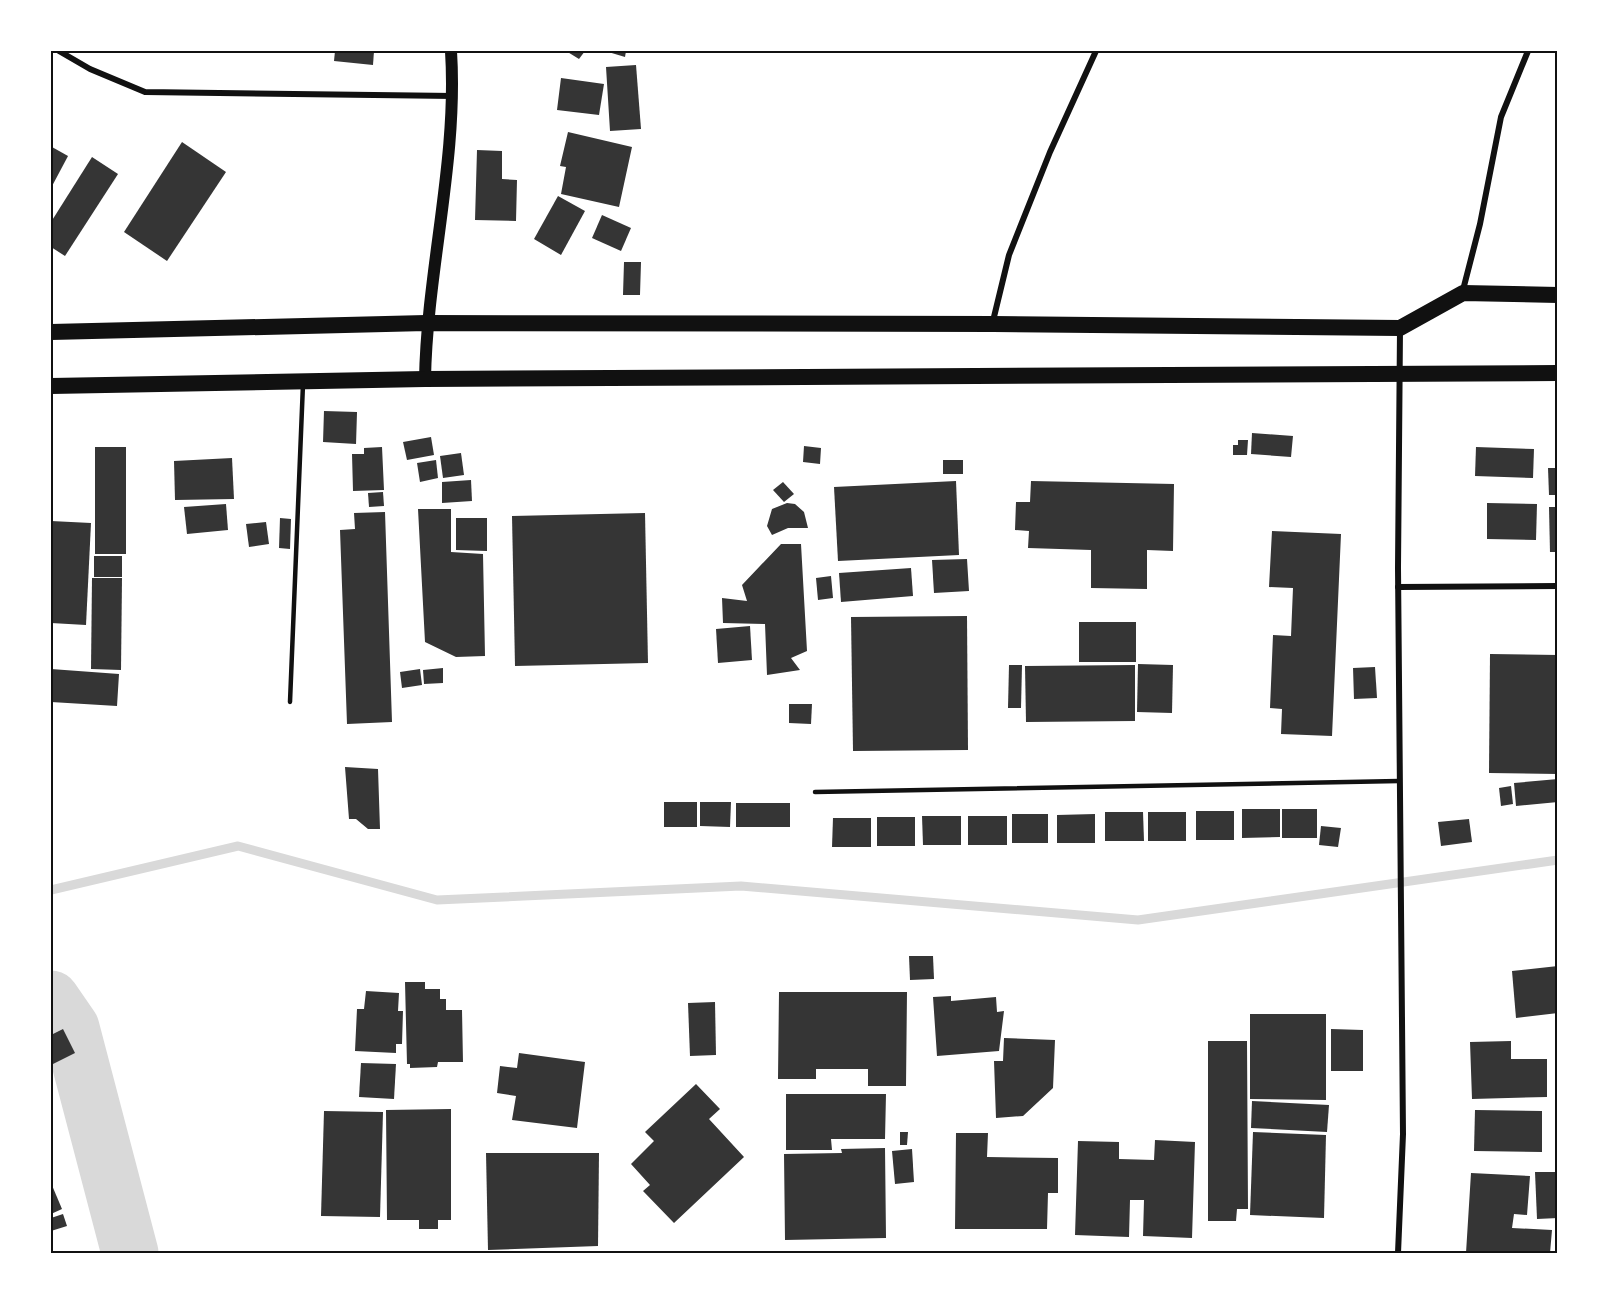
<svg xmlns="http://www.w3.org/2000/svg" width="1609" height="1304" font-family="Helvetica,sans-serif">
<style>
.lines{fill:none;stroke-linecap:round;stroke-linejoin:round}
.stream{stroke:#d9d9d9;stroke-width:9}
.river{stroke:#d9d9d9;stroke-width:57}
.building{fill:#353535}
.service{stroke:#111;stroke-width:4.5}
.minor{stroke:#111;stroke-width:6}
.secondary{stroke:#111;stroke-width:12}
.trunk{stroke:#111;stroke-width:16}
.neatline{fill:none;stroke:#111;stroke-width:2}
</style>
<rect width="100%" height="100%" fill="#fff"/>
<g class="lines">
<g class="stream">
<path d="M 51,890 L 238,846 L 437,900 L 741,886 L 1138,920 L 1558,860"/>
<path d="M 120,1253 L 128,1245"/>
</g>
<path class="river" d="M 51,999 L 71,1028 L 130,1253"/>
</g>
<g class="building">
<path d="M 335,51 L 374,51 L 373,65 L 334,61 Z"/>
<path d="M 566,51 L 585,51 L 579,59 Z"/>
<path d="M 605,51 L 626,51 L 625,57 Z"/>
<path d="M 636,65 L 641,129 L 610,131 L 606,67 Z"/>
<path d="M 561,78 L 604,84 L 599,115 L 557,110 Z"/>
<path d="M 568,132 L 632,147 L 619,207 L 561,194 L 566,167 L 560,166 Z"/>
<path d="M 182,142 L 226,172 L 167,261 L 124,232 Z"/>
<path d="M 52,147 L 68,156 L 51,188 L 51,150 Z"/>
<path d="M 477,150 L 502,151 L 502,179 L 517,180 L 516,221 L 475,220 Z"/>
<path d="M 92,157 L 118,174 L 65,256 L 51,247 L 51,222 Z"/>
<path d="M 558,196 L 585,211 L 561,255 L 534,239 Z"/>
<path d="M 602,215 L 631,228 L 621,251 L 592,238 Z"/>
<path d="M 624,262 L 641,262 L 640,295 L 623,295 Z"/>
<path d="M 324,411 L 357,412 L 356,444 L 323,442 Z"/>
<path d="M 1252,433 L 1293,436 L 1291,457 L 1251,454 Z"/>
<path d="M 431,437 L 434,455 L 407,460 L 403,442 Z"/>
<path d="M 1238,440 L 1248,440 L 1247,455 L 1233,455 L 1233,445 L 1238,445 Z"/>
<path d="M 804,446 L 821,448 L 820,464 L 803,462 Z"/>
<rect x="95" y="447" width="31" height="107"/>
<path d="M 382,447 L 384,490 L 353,491 L 352,454 L 364,454 L 364,448 Z"/>
<path d="M 1476,447 L 1534,449 L 1533,478 L 1475,476 Z"/>
<path d="M 461,453 L 464,475 L 443,478 L 440,456 Z"/>
<path d="M 232,458 L 234,499 L 175,500 L 174,461 Z"/>
<path d="M 436,460 L 438,478 L 420,482 L 417,463 Z"/>
<rect x="943" y="460" width="20" height="14"/>
<path d="M 1548,468 L 1558,468 L 1558,495 L 1549,495 Z"/>
<path d="M 471,480 L 472,501 L 442,503 L 442,482 Z"/>
<path d="M 956,481 L 959,555 L 838,561 L 834,487 Z"/>
<path d="M 1031,481 L 1174,484 L 1173,551 L 1147,550 L 1147,589 L 1091,588 L 1091,550 L 1028,548 L 1029,531 L 1015,530 L 1016,502 L 1030,502 Z"/>
<path d="M 783,482 L 794,494 L 784,502 L 773,490 Z"/>
<path d="M 383,492 L 384,506 L 369,507 L 368,493 Z"/>
<path d="M 787,503 L 795,504 L 804,512 L 808,528 L 788,528 L 772,535 L 767,526 L 772,509 Z"/>
<path d="M 1487,503 L 1537,504 L 1536,540 L 1487,539 Z"/>
<path d="M 226,504 L 228,530 L 187,534 L 184,507 Z"/>
<path d="M 1549,507 L 1558,507 L 1558,552 L 1550,552 Z"/>
<path d="M 418,509 L 451,509 L 451,552 L 483,554 L 485,656 L 456,657 L 425,642 Z"/>
<path d="M 385,512 L 392,722 L 347,724 L 340,530 L 355,529 L 354,513 Z"/>
<path d="M 645,513 L 648,663 L 515,666 L 512,516 Z"/>
<path d="M 280,518 L 291,519 L 290,549 L 279,548 Z"/>
<path d="M 456,518 L 487,518 L 487,551 L 456,550 Z"/>
<path d="M 51,521 L 91,523 L 86,625 L 51,623 Z"/>
<path d="M 266,522 L 269,544 L 249,547 L 246,524 Z"/>
<path d="M 1272,531 L 1341,534 L 1332,736 L 1281,734 L 1282,709 L 1270,708 L 1273,635 L 1291,636 L 1293,588 L 1269,587 Z"/>
<path d="M 781,544 L 801,544 L 807,651 L 791,658 L 800,670 L 767,675 L 765,624 L 723,623 L 722,598 L 747,601 L 742,585 Z"/>
<rect x="94" y="556" width="28" height="21"/>
<path d="M 967,559 L 969,591 L 934,593 L 932,560 Z"/>
<path d="M 911,568 L 913,596 L 841,602 L 839,573 Z"/>
<path d="M 831,576 L 833,598 L 818,600 L 816,578 Z"/>
<path d="M 92,578 L 122,578 L 121,670 L 91,669 Z"/>
<path d="M 967,616 L 968,750 L 853,751 L 851,617 Z"/>
<rect x="1079" y="622" width="57" height="40"/>
<path d="M 750,626 L 752,660 L 718,663 L 716,629 Z"/>
<path d="M 1490,654 L 1558,655 L 1558,774 L 1489,773 Z"/>
<path d="M 1138,664 L 1173,665 L 1172,713 L 1137,712 Z"/>
<path d="M 1009,665 L 1022,665 L 1021,708 L 1008,708 Z"/>
<path d="M 1135,665 L 1135,721 L 1026,722 L 1025,666 Z"/>
<path d="M 1375,667 L 1377,698 L 1354,699 L 1353,668 Z"/>
<path d="M 443,668 L 443,683 L 424,684 L 423,670 Z"/>
<path d="M 51,669 L 119,674 L 117,706 L 51,702 Z"/>
<path d="M 420,669 L 422,685 L 402,688 L 400,672 Z"/>
<path d="M 789,704 L 812,704 L 811,724 L 789,723 Z"/>
<path d="M 345,767 L 378,769 L 380,829 L 368,829 L 356,819 L 349,819 Z"/>
<path d="M 1558,779 L 1558,802 L 1516,806 L 1514,783 Z"/>
<path d="M 1511,786 L 1513,804 L 1501,806 L 1499,788 Z"/>
<rect x="664" y="802" width="33" height="25"/>
<path d="M 700,802 L 731,802 L 730,827 L 700,826 Z"/>
<rect x="736" y="803" width="54" height="24"/>
<path d="M 1242,809 L 1280,809 L 1280,837 L 1242,838 Z"/>
<rect x="1282" y="809" width="35" height="29"/>
<rect x="1196" y="811" width="38" height="29"/>
<path d="M 1105,812 L 1143,812 L 1144,841 L 1105,841 Z"/>
<rect x="1148" y="812" width="38" height="29"/>
<rect x="1012" y="814" width="36" height="29"/>
<path d="M 1095,814 L 1095,843 L 1057,843 L 1057,815 Z"/>
<path d="M 922,816 L 961,816 L 961,845 L 923,845 Z"/>
<rect x="968" y="816" width="39" height="29"/>
<rect x="877" y="817" width="38" height="29"/>
<path d="M 833,818 L 871,818 L 871,847 L 832,847 Z"/>
<path d="M 1469,819 L 1472,842 L 1441,846 L 1438,822 Z"/>
<path d="M 1321,826 L 1341,828 L 1338,847 L 1319,845 Z"/>
<path d="M 909,956 L 933,956 L 934,979 L 910,980 Z"/>
<path d="M 1558,966 L 1558,1013 L 1516,1018 L 1512,971 Z"/>
<path d="M 405,982 L 425,982 L 425,989 L 440,989 L 440,999 L 446,999 L 446,1010 L 462,1010 L 463,1062 L 438,1062 L 437,1067 L 410,1068 L 410,1064 L 407,1064 Z"/>
<path d="M 366,991 L 399,993 L 398,1011 L 403,1011 L 402,1044 L 396,1044 L 396,1053 L 355,1051 L 357,1009 L 364,1009 Z"/>
<path d="M 779,992 L 907,992 L 906,1086 L 868,1086 L 868,1069 L 816,1069 L 816,1079 L 778,1079 Z"/>
<path d="M 951,996 L 951,1001 L 996,997 L 997,1012 L 1004,1011 L 999,1051 L 937,1056 L 933,997 Z"/>
<path d="M 715,1002 L 716,1055 L 690,1056 L 688,1003 Z"/>
<path d="M 1250,1014 L 1326,1014 L 1326,1100 L 1250,1099 Z"/>
<path d="M 63,1029 L 75,1053 L 51,1065 L 51,1035 Z"/>
<path d="M 1331,1029 L 1363,1030 L 1363,1071 L 1331,1071 Z"/>
<path d="M 1004,1038 L 1055,1040 L 1053,1088 L 1023,1116 L 996,1118 L 994,1061 L 1003,1061 Z"/>
<path d="M 1208,1041 L 1247,1041 L 1248,1209 L 1237,1209 L 1236,1221 L 1208,1221 Z"/>
<path d="M 1511,1041 L 1511,1059 L 1547,1059 L 1547,1097 L 1472,1099 L 1470,1042 Z"/>
<path d="M 519,1053 L 585,1062 L 577,1128 L 512,1120 L 516,1096 L 497,1093 L 500,1066 L 517,1068 Z"/>
<path d="M 361,1063 L 396,1064 L 394,1099 L 359,1097 Z"/>
<path d="M 696,1084 L 720,1109 L 709,1119 L 744,1157 L 674,1223 L 643,1191 L 650,1185 L 631,1164 L 654,1141 L 645,1132 Z"/>
<path d="M 786,1094 L 886,1094 L 885,1139 L 831,1139 L 832,1150 L 786,1150 Z"/>
<path d="M 1252,1101 L 1329,1105 L 1327,1132 L 1251,1128 Z"/>
<path d="M 451,1109 L 451,1220 L 438,1220 L 438,1229 L 419,1229 L 419,1220 L 387,1220 L 386,1110 Z"/>
<path d="M 1475,1110 L 1542,1111 L 1542,1152 L 1474,1151 Z"/>
<path d="M 324,1111 L 383,1112 L 380,1217 L 321,1216 Z"/>
<path d="M 900,1132 L 908,1132 L 907,1145 L 900,1145 Z"/>
<path d="M 1253,1132 L 1326,1135 L 1324,1218 L 1250,1215 Z"/>
<path d="M 956,1133 L 988,1133 L 987,1157 L 1058,1158 L 1058,1193 L 1048,1193 L 1047,1229 L 955,1229 Z"/>
<path d="M 1155,1140 L 1195,1142 L 1192,1238 L 1143,1236 L 1144,1200 L 1130,1200 L 1129,1237 L 1075,1235 L 1078,1141 L 1119,1142 L 1119,1159 L 1154,1160 Z"/>
<path d="M 885,1148 L 886,1238 L 785,1240 L 784,1154 L 842,1153 L 841,1149 Z"/>
<path d="M 912,1149 L 914,1182 L 895,1184 L 892,1151 Z"/>
<path d="M 486,1153 L 599,1153 L 598,1246 L 488,1250 Z"/>
<path d="M 1535,1172 L 1558,1172 L 1558,1218 L 1537,1219 Z"/>
<path d="M 1471,1173 L 1530,1176 L 1527,1215 L 1514,1214 L 1512,1228 L 1552,1230 L 1550,1253 L 1466,1253 Z"/>
<path d="M 51,1183 L 62,1209 L 51,1214 Z"/>
<path d="M 63,1214 L 67,1226 L 51,1231 L 51,1218 Z"/>
</g>
<g class="lines">
<g class="service">
<path d="M 290,702 L 303,384"/>
<path d="M 815,792 L 1399,781"/>
</g>
<g class="minor">
<path d="M 59,51 L 90,69 L 145,92 L 454,96"/>
<path d="M 1463,290 L 1480,224 L 1501,117 L 1528,51"/>
<path d="M 993,321 L 1009,255 L 1050,152 L 1096,51"/>
<path d="M 1398,587 L 1558,586"/>
<path d="M 1398,1253 L 1403,1134 L 1398,568 L 1400,329"/>
</g>
<path class="secondary" d="M 425,379 C 427,270 458,160 451,51"/>
<g class="trunk">
<path d="M 51,332 L 426,323 L 993,324 L 1400,328 L 1463,293 L 1558,295"/>
<path d="M 51,386 L 425,379 L 1558,373"/>
</g>
</g>
<rect width="1609" height="1304" fill="none" stroke="#ffffff" stroke-width="105"/>
<rect x="52" y="52" width="1504" height="1200" class="neatline"/>
</svg>
